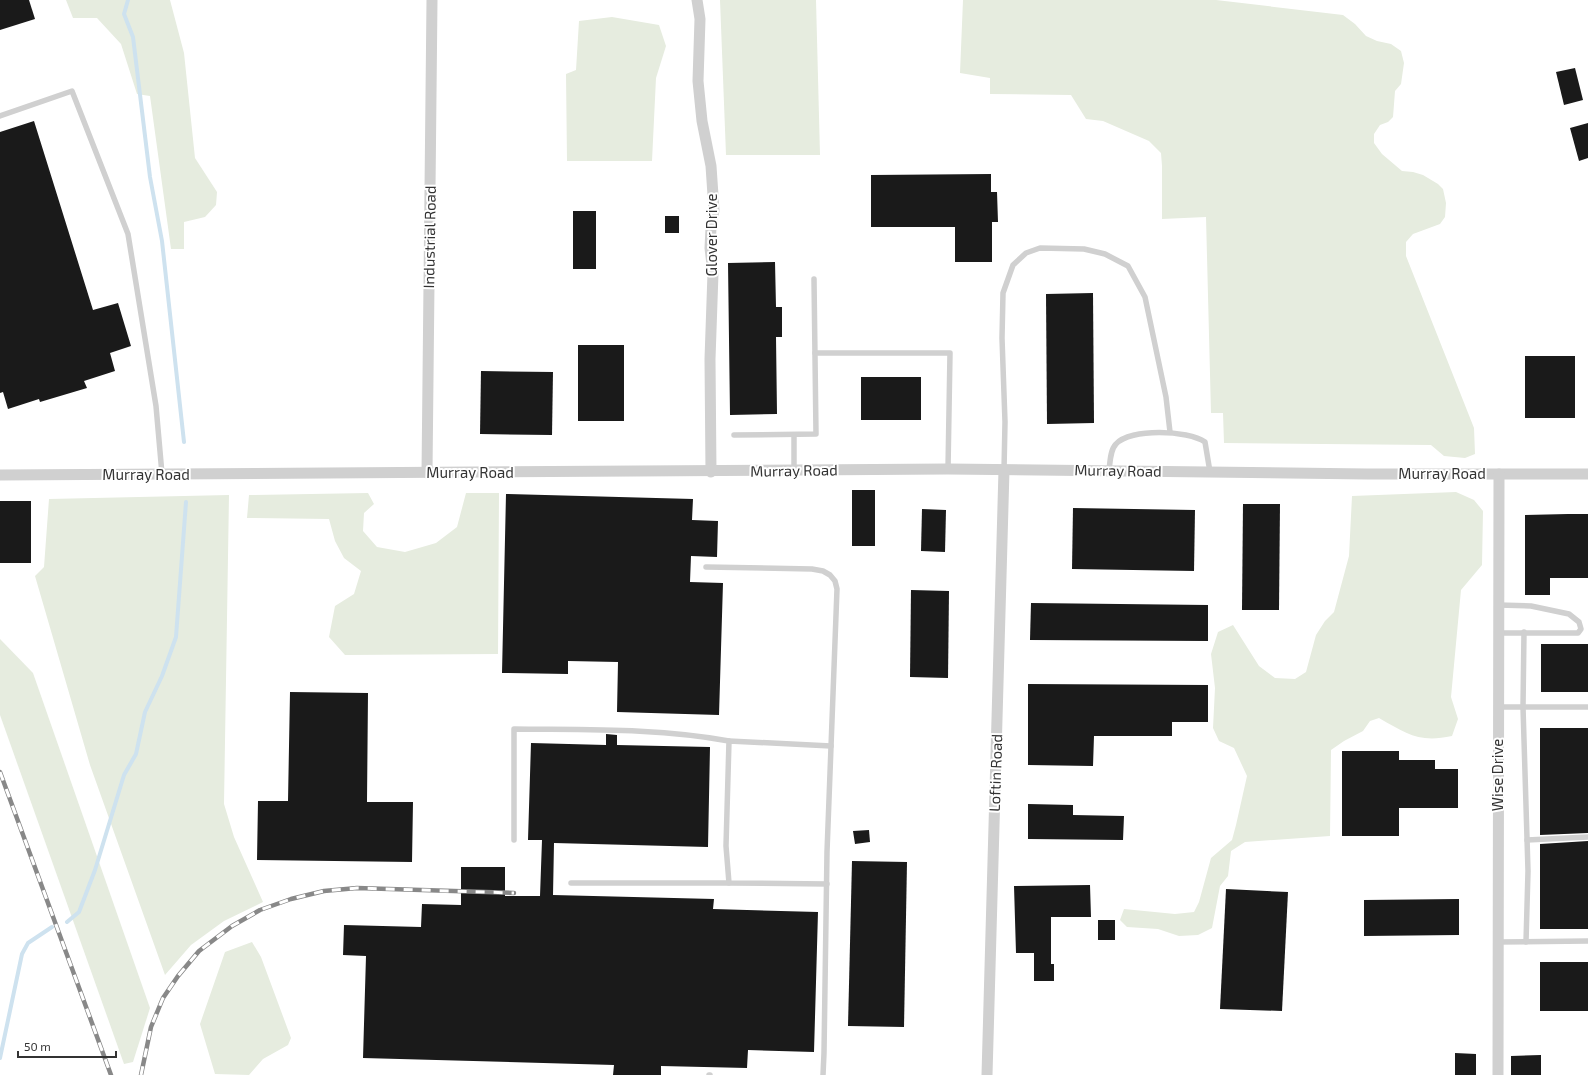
<svg xmlns="http://www.w3.org/2000/svg" width="1588" height="1075" font-family="'Exo 2',sans-serif">
<style>
.green{fill:#e6ecdf}
.lines{fill:none;stroke-linecap:round;stroke-linejoin:round}
.stream{stroke:#cee2ef;stroke-width:4}
.building{fill:#1a1a1a}
.lane{stroke:#d0d0d0;stroke-width:5.5}
.street{stroke:#d0d0d0;stroke-width:11}
.rail-casing{stroke:#888;stroke-width:4.5}
.rail{stroke:#fff;stroke-width:3;stroke-dasharray:9;stroke-linecap:butt}
.labels{text-anchor:middle;stroke-width:4;stroke-linejoin:round;paint-order:stroke}
.street-label{font-size:15px;fill:#333;stroke:#fff}
</style>
<rect width="100%" height="100%" fill="#fff"/>
<g class="green">
<path d="M 66,0 L 170,0 L 184,53 L 195,158 L 217,192 L 216,205 L 205,217 L 184,222 L 184,249 L 171,249 L 150,96 L 137,94 L 121,44 L 97,18 L 73,18 Z"/>
<path d="M 720,0 L 816,0 L 820,155 L 726,155 Z"/>
<path d="M 963,0 L 1216,0 L 1343,15 L 1355,24 L 1366,36 L 1377,41 L 1391,44 L 1401,51 L 1404,63 L 1401,84 L 1395,91 L 1393,117 L 1388,122 L 1380,125 L 1374,134 L 1374,143 L 1382,154 L 1402,171 L 1413,172 L 1423,175 L 1438,184 L 1443,189 L 1446,203 L 1445,217 L 1440,224 L 1413,234 L 1406,242 L 1406,256 L 1474,428 L 1475,454 L 1465,458 L 1444,456 L 1431,445 L 1224,443 L 1223,413 L 1211,413 L 1206,217 L 1162,219 L 1162,166 L 1161,153 L 1149,141 L 1103,121 L 1086,119 L 1071,95 L 990,94 L 990,78 L 960,73 Z"/>
<path d="M 612,17 L 659,25 L 666,46 L 656,78 L 652,161 L 567,161 L 566,74 L 576,70 L 579,21 Z"/>
<path d="M 1456,492 L 1474,500 L 1483,511 L 1482,565 L 1461,590 L 1451,697 L 1458,719 L 1452,736 C 1419,743 1407,734 1379,718 L 1370,721 L 1363,731 L 1344,741 L 1331,750 L 1330,836 L 1245,842 L 1231,851 L 1228,876 L 1220,886 L 1212,928 L 1198,935 L 1179,936 L 1158,929 L 1127,927 L 1120,920 L 1124,909 L 1175,914 L 1194,912 L 1199,902 L 1211,858 L 1232,840 L 1236,825 L 1247,776 L 1234,748 L 1219,741 L 1213,728 L 1215,688 L 1211,654 L 1218,632 L 1233,625 L 1259,666 L 1275,678 L 1295,679 L 1306,672 L 1316,635 L 1325,621 L 1334,612 L 1349,556 L 1352,496 Z"/>
<path d="M 368,493 L 374,504 L 364,513 L 363,531 L 377,547 L 405,552 L 436,543 L 457,527 L 466,493 L 499,493 L 498,654 L 345,655 L 329,637 L 335,606 L 354,594 L 361,571 L 344,558 L 335,541 L 329,519 L 247,518 L 249,495 Z"/>
<path d="M 229,495 L 224,804 L 234,837 L 263,902 L 224,921 L 191,945 L 165,975 L 90,765 L 35,576 L 44,567 L 49,499 Z"/>
<path d="M 0,639 L 33,673 L 150,1008 L 133,1062 L 124,1064 L 0,715 Z"/>
<path d="M 252,942 L 261,957 L 291,1038 L 288,1045 L 263,1059 L 249,1075 L 215,1074 L 200,1024 L 225,952 Z"/>
</g>
<g class="lines">
<g class="stream">
<path d="M 128,0 L 124,14 L 133,37 L 150,177 L 162,241 L 184,442"/>
<path d="M 67,922 L 79,912 L 95,870 L 124,775 L 136,754 L 145,712 L 162,676 L 176,637 L 186,502"/>
<path d="M 0,1058 L 22,954 L 28,943 L 52,927"/>
</g>
</g>
<g class="building">
<path d="M 0,0 L 29,0 L 35,19 L 0,30 Z"/>
<path d="M 1575,68 L 1583,100 L 1564,105 L 1556,72 Z"/>
<path d="M 34,121 L 93,310 L 118,303 L 131,346 L 110,353 L 115,371 L 84,381 L 87,388 L 40,402 L 39,399 L 8,409 L 3,392 L 0,393 L 0,132 Z"/>
<path d="M 1588,123 L 1588,158 L 1579,161 L 1570,128 Z"/>
<path d="M 991,174 L 991,192 L 997,192 L 998,222 L 992,222 L 992,262 L 955,262 L 955,227 L 871,227 L 871,175 Z"/>
<rect x="573" y="211" width="23" height="58"/>
<rect x="665" y="216" width="14" height="17"/>
<path d="M 775,262 L 776,307 L 782,307 L 782,337 L 776,337 L 777,414 L 730,415 L 728,263 Z"/>
<path d="M 1093,293 L 1094,423 L 1047,424 L 1046,294 Z"/>
<rect x="578" y="345" width="46" height="76"/>
<rect x="1525" y="356" width="50" height="62"/>
<path d="M 481,371 L 553,372 L 552,435 L 480,434 Z"/>
<rect x="861" y="377" width="60" height="43"/>
<rect x="852" y="490" width="23" height="56"/>
<path d="M 506,494 L 693,499 L 692,520 L 718,521 L 717,557 L 691,556 L 690,582 L 723,583 L 719,715 L 617,712 L 618,662 L 568,661 L 568,674 L 502,673 Z"/>
<rect x="0" y="501" width="31" height="62"/>
<path d="M 1243,504 L 1280,504 L 1279,610 L 1242,610 Z"/>
<path d="M 1073,508 L 1195,510 L 1194,571 L 1072,569 Z"/>
<path d="M 922,509 L 946,510 L 945,552 L 921,551 Z"/>
<path d="M 1568,514 L 1588,514 L 1588,578 L 1550,578 L 1550,595 L 1525,595 L 1525,515 Z"/>
<path d="M 911,590 L 949,591 L 948,678 L 910,677 Z"/>
<path d="M 1031,603 L 1208,605 L 1208,641 L 1030,640 Z"/>
<rect x="1541" y="644" width="47" height="48"/>
<path d="M 1028,684 L 1208,685 L 1208,722 L 1172,722 L 1172,736 L 1094,736 L 1093,766 L 1028,765 Z"/>
<path d="M 290,692 L 368,693 L 367,802 L 413,802 L 412,862 L 257,860 L 258,801 L 288,801 Z"/>
<path d="M 1540,728 L 1588,728 L 1588,833 L 1540,835 Z"/>
<path d="M 606,734 L 617,735 L 617,745 L 710,747 L 708,847 L 554,843 L 553,895 L 714,899 L 713,909 L 818,912 L 814,1052 L 748,1050 L 747,1068 L 661,1066 L 661,1075 L 613,1075 L 614,1065 L 363,1058 L 366,956 L 343,955 L 344,925 L 421,927 L 422,904 L 461,905 L 461,867 L 505,867 L 505,896 L 540,896 L 542,840 L 528,840 L 531,743 L 606,745 Z"/>
<path d="M 1342,751 L 1399,751 L 1399,760 L 1435,760 L 1435,769 L 1458,769 L 1458,808 L 1399,808 L 1399,836 L 1342,836 Z"/>
<path d="M 1028,804 L 1073,805 L 1073,815 L 1124,816 L 1123,840 L 1028,839 Z"/>
<path d="M 869,830 L 870,842 L 855,844 L 853,831 Z"/>
<path d="M 1588,841 L 1588,929 L 1540,929 L 1540,844 Z"/>
<path d="M 852,861 L 907,862 L 904,1027 L 848,1026 Z"/>
<path d="M 1090,885 L 1091,917 L 1051,917 L 1051,964 L 1054,964 L 1054,981 L 1034,981 L 1034,953 L 1016,953 L 1014,886 Z"/>
<path d="M 1226,889 L 1288,892 L 1282,1011 L 1220,1009 Z"/>
<path d="M 1459,899 L 1459,935 L 1364,936 L 1364,900 Z"/>
<rect x="1098" y="920" width="17" height="20"/>
<rect x="1540" y="962" width="48" height="49"/>
<path d="M 1455,1053 L 1476,1054 L 1476,1075 L 1455,1075 Z"/>
<path d="M 1541,1055 L 1541,1075 L 1511,1075 L 1511,1056 Z"/>
</g>
<g class="lines">
<g class="lane">
<path d="M 0,116 L 72,91 L 128,234 L 156,406 L 162,474"/>
<path d="M 815,353 L 950,353 L 948,469"/>
<path d="M 734,435 L 816,434 L 814,279"/>
<path d="M 794,435 L 794,470"/>
<path d="M 1004,470 L 1005,422 L 1002,338 L 1003,293 L 1013,265 L 1026,253 L 1040,248 L 1084,249 L 1105,254 L 1128,266 L 1145,297 L 1166,397 L 1170,432"/>
<path d="M 1109,471 C 1110,463 1110,450 1116,444 C 1130,428 1188,430 1205,442 L 1210,472"/>
<path d="M 706,567 L 812,569 L 823,571 L 830,575 L 835,581 L 837,589 L 827,852 L 824,1053 L 823,1075"/>
<path d="M 1498,605 L 1531,606 L 1569,614 L 1579,622 L 1581,629 L 1578,633 L 1499,633"/>
<path d="M 1524,632 L 1523,707 L 1528,871 L 1526,942"/>
<path d="M 1498,707 L 1588,707"/>
<path d="M 514,840 L 514,729 C 586,730 658,728 729,741"/>
<path d="M 1527,840 L 1588,837"/>
<path d="M 571,883 L 729,883"/>
<path d="M 827,884 L 729,883 L 726,846 L 729,741 L 831,746"/>
<path d="M 1498,942 L 1588,941"/>
<path d="M 709,1075 L 710,1075"/>
</g>
<g class="street">
<path d="M 697,0 L 700,19 L 698,81 L 702,121 L 711,166 L 714,210 L 711,228 L 710,248 L 713,273 L 710,359 L 711,472"/>
<path d="M 427,473 L 432,0"/>
<path d="M 0,475 L 948,469 L 1367,474 L 1588,474"/>
<path d="M 987,1075 L 1004,470"/>
<path d="M 1498,1075 L 1499,474"/>
</g>
<defs>
<g id="rail">
<path d="M 0,772 L 111,1075"/>
<path d="M 141,1075 L 151,1027 L 163,998 L 178,976 L 199,951 L 232,926 L 260,910 L 291,899 L 324,891 L 357,888 L 514,893"/>
</g>
</defs>
<use href="#rail" class="rail-casing"/>
<use href="#rail" class="rail"/>
</g>
<g class="labels">
<g class="street-label">
<text transform="translate(712 235) rotate(-90)" y="5">Glover Drive</text>
<text transform="translate(430 237) rotate(-89)" y="5">Industrial Road</text>
<text transform="translate(794 471) rotate(-1)" y="5">Murray Road</text>
<text transform="translate(1118 471) rotate(1)" y="5">Murray Road</text>
<text x="470" y="478">Murray Road</text>
<text x="1442" y="479">Murray Road</text>
<text x="146" y="480">Murray Road</text>
<text transform="translate(996 773) rotate(-88)" y="5">Loftin Road</text>
<text transform="translate(1498 775) rotate(-90)" y="5">Wise Drive</text>
</g>
</g>
<path d="M18 1051v6h98v-6" fill="none" stroke="#333333" stroke-width="2"/>
<text x="24" y="1051" font-size="12" fill="#333333" stroke="#ffffff" stroke-width="3" paint-order="stroke">50 m</text>
</svg>
